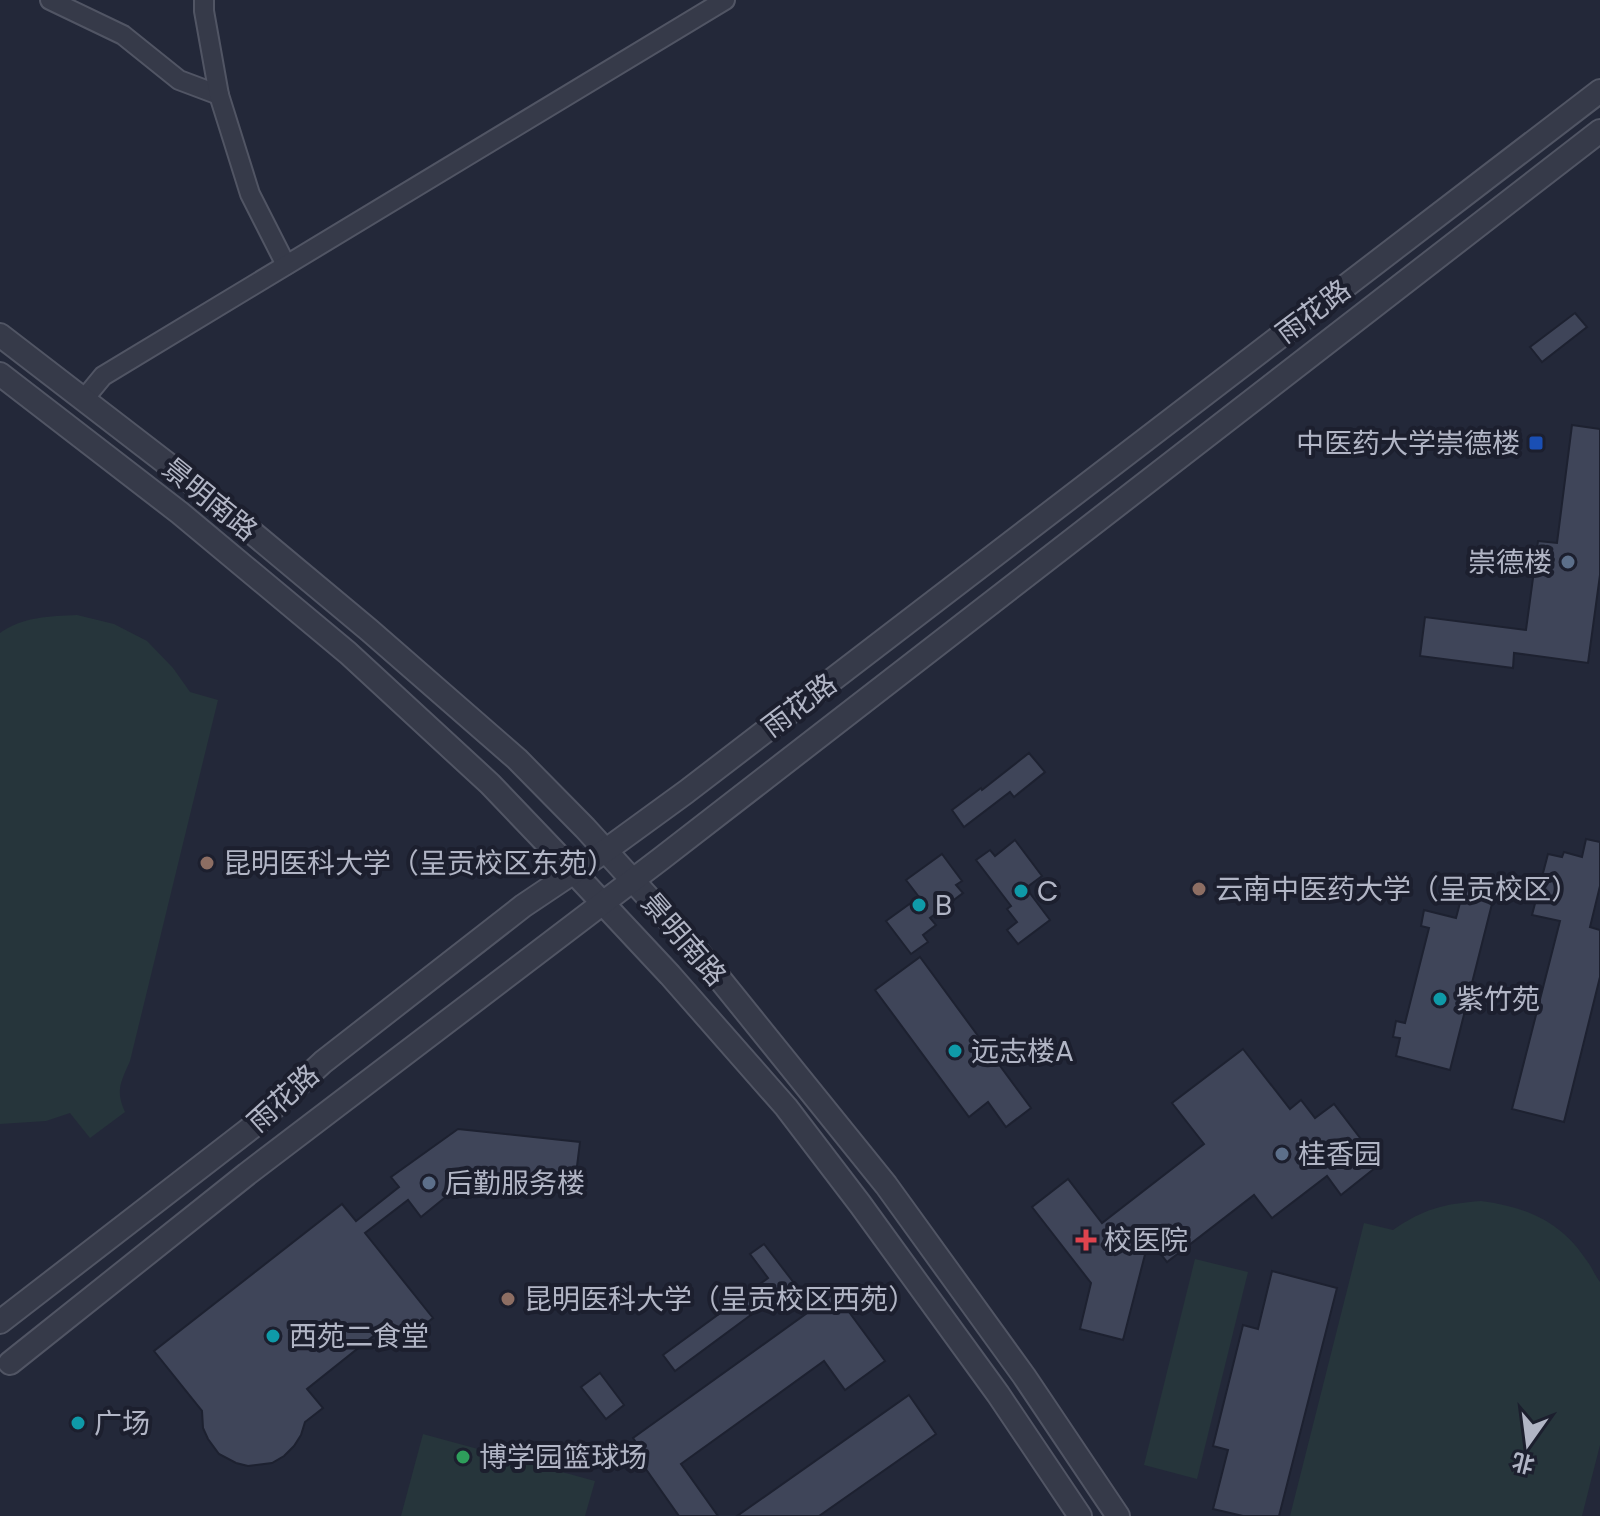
<svg xmlns="http://www.w3.org/2000/svg" width="1600" height="1516" font-family="Poppins,'Noto Sans SC',sans-serif">
<style>
.green{fill:#26353b}
.building{fill:#3f4559;stroke:#1d2130;stroke-width:2}
.lines{fill:none;stroke-linecap:round;stroke-linejoin:round}
.minor-casing{stroke:#515564;stroke-width:22}
.tertiary-casing{stroke:#515564;stroke-width:26}
.minor{stroke:#363a49;stroke-width:18}
.tertiary{stroke:#363a49;stroke-width:22}
.transit-dot{fill:#1a4fb4;stroke:#1c1f2e;stroke-width:3}
.service-dot{fill:#5c6f8a;stroke:#1c1f2e;stroke-width:3}
.education-dot{fill:#8d6e63;stroke:#1c1f2e;stroke-width:3}
.culture-dot{fill:#0f9aa8;stroke:#1c1f2e;stroke-width:3}
.health-dot{fill:#e0444e;stroke:#1c1f2e;stroke-width:3}
.leisure-dot{fill:#2e9e5b;stroke:#1c1f2e;stroke-width:3}
.labels{text-anchor:middle;stroke-width:8;stroke-linejoin:round;paint-order:stroke}
.street-label{font-size:28px;fill:#b1b5c5;stroke:#1c1f2e}
.poi-label{font-size:28px;fill:#b1b5c5;stroke:#1c1f2e;text-anchor:start}
</style>
<rect width="100%" height="100%" fill="#232839"/>
<g class="green">
<path d="M 77,615 L 114,624 L 147,641 L 173,668 L 190,692 L 218,700 L 130,1061 C 121,1082 115,1090 125,1112 L 90,1138 L 70,1113 L 46,1121 L 0,1124 L 0,633 C 22,617 50,616 77,615 Z"/>
<path d="M 1481,1201 C 1526,1207 1561,1221 1587,1261 C 1592,1267 1595,1276 1600,1282 L 1600,1445 L 1582,1516 L 1290,1516 L 1364,1223 L 1393,1230 C 1425,1208 1444,1204 1481,1201 Z"/>
<path d="M 1195,1259 L 1248,1272 L 1197,1479 L 1144,1465 Z"/>
<path d="M 423,1434 L 595,1481 L 585,1516 L 401,1516 Z"/>
</g>
<g class="building">
<path d="M 1575,313 L 1587,327 L 1542,362 L 1530,347 Z"/>
<path d="M 1572,425 L 1600,429 L 1600,575 L 1588,663 L 1514,653 L 1513,668 L 1420,656 L 1425,617 L 1526,630 L 1538,541 L 1557,543 Z"/>
<path d="M 1029,753 L 1045,772 L 1014,797 L 1010,792 L 964,827 L 952,810 L 981,788 L 982,790 Z"/>
<path d="M 1586,839 L 1600,842 L 1600,886 L 1590,927 L 1600,930 L 1600,977 L 1564,1122 L 1512,1109 L 1560,921 L 1532,915 L 1548,854 L 1562,857 L 1564,852 L 1582,857 Z"/>
<path d="M 1015,840 L 1042,876 L 1026,888 L 1050,920 L 1018,944 L 1007,930 L 1017,922 L 1007,909 L 1011,906 L 976,860 L 990,850 L 995,856 Z"/>
<path d="M 942,854 L 962,881 L 956,885 L 963,893 L 930,918 L 936,925 L 923,935 L 928,942 L 911,954 L 886,921 L 919,897 L 906,880 Z"/>
<path d="M 1465,884 L 1495,892 L 1450,1070 L 1396,1056 L 1400,1038 L 1393,1037 L 1396,1021 L 1405,1023 L 1429,928 L 1421,926 L 1424,910 L 1456,918 Z"/>
<path d="M 920,957 L 1031,1108 L 1006,1127 L 988,1102 L 969,1117 L 875,990 Z"/>
<path d="M 1243,1049 L 1290,1109 L 1301,1100 L 1315,1118 L 1334,1104 L 1380,1164 L 1341,1195 L 1327,1176 L 1272,1218 L 1254,1195 L 1167,1262 L 1149,1239 L 1123,1340 L 1080,1329 L 1091,1283 L 1032,1207 L 1068,1179 L 1102,1223 L 1204,1144 L 1172,1103 Z"/>
<path d="M 458,1129 L 580,1142 L 574,1190 L 469,1178 L 421,1217 L 408,1200 L 365,1233 L 433,1318 L 408,1338 L 401,1330 L 384,1344 L 376,1334 L 307,1389 L 323,1408 L 305,1422 L 301,1435 L 294,1446 L 284,1456 L 272,1463 L 248,1466 L 236,1463 L 219,1454 L 208,1439 L 203,1428 L 202,1411 L 154,1351 L 342,1204 L 356,1221 L 399,1187 L 391,1177 Z"/>
<path d="M 764,1244 L 794,1283 L 675,1371 L 663,1355 L 768,1278 L 750,1254 Z"/>
<path d="M 1272,1271 L 1337,1288 L 1279,1516 L 1243,1516 L 1213,1509 L 1228,1450 L 1213,1446 L 1243,1325 L 1258,1329 Z"/>
<path d="M 835,1293 L 885,1361 L 845,1390 L 824,1361 L 681,1464 L 718,1516 L 679,1516 L 636,1455 L 642,1451 L 633,1438 Z"/>
<path d="M 600,1373 L 624,1405 L 606,1419 L 581,1387 Z"/>
<path d="M 909,1395 L 936,1434 L 819,1516 L 737,1516 Z"/>
</g>
<g class="lines">
<defs>
<g id="minor">
<path d="M 50,0 L 123,35 L 179,80 L 219,95"/>
<path d="M 204,0 L 204,11 L 219,95 L 250,194 L 286,265"/>
<path d="M 84,399 L 103,376 L 725,0"/>
</g>
<g id="tertiary">
<path d="M 0,335 L 200,489 L 369,630 L 517,759 L 585,828 L 698,952 L 886,1185 L 1024,1376 L 1118,1516"/>
<path d="M 0,374 L 180,513 L 348,653 L 490,784 L 555,852 L 670,975 L 786,1107 L 860,1204 L 998,1394 L 1080,1516"/>
<path d="M 0,1322 L 256,1124 L 323,1062 L 523,906 L 605,851 L 686,792 L 1600,91"/>
<path d="M 10,1363 L 247,1174 L 662,858 L 1600,131"/>
</g>
</defs>
<use href="#minor" class="minor-casing"/>
<use href="#tertiary" class="tertiary-casing"/>
<use href="#minor" class="minor"/>
<use href="#tertiary" class="tertiary"/>
</g>
<rect class="transit-dot" x="1528" y="435" width="16" height="16" rx="4"/>
<g class="service-dot">
<circle cx="1568" cy="562" r="8"/>
<circle cx="1282" cy="1154" r="8"/>
<circle cx="429" cy="1183" r="8"/>
</g>
<g class="education-dot">
<circle cx="207" cy="863" r="8"/>
<circle cx="1199" cy="889" r="8"/>
<circle cx="508" cy="1299" r="8"/>
</g>
<g class="culture-dot">
<circle cx="1021" cy="891" r="8"/>
<circle cx="919" cy="905" r="8"/>
<circle cx="1440" cy="999" r="8"/>
<circle cx="955" cy="1051" r="8"/>
<circle cx="273" cy="1336" r="8"/>
<circle cx="78" cy="1423" r="8"/>
</g>
<path class="health-dot" d="M1082 1228h8v8h8v8h-8v8h-8v-8h-8v-8h8z"/>
<circle class="leisure-dot" cx="463" cy="1457" r="8"/>
<g class="labels">
<g class="street-label">
<text transform="translate(1313 311) rotate(-37)" y="10">雨花路</text>
<text transform="translate(210 499) rotate(39)" y="10">景明南路</text>
<text transform="translate(799 705) rotate(-37)" y="10">雨花路</text>
<text transform="translate(684 939) rotate(49)" y="10">景明南路</text>
<text transform="translate(283 1098) rotate(-42)" y="10">雨花路</text>
</g>
<g class="poi-label">
<text x="1520" y="453" text-anchor="end">中医药大学崇德楼</text>
<text x="1552" y="572" text-anchor="end">崇德楼</text>
<text x="223" y="873">昆明医科大学（呈贡校区东苑）</text>
<text x="1215" y="899">云南中医药大学（呈贡校区）</text>
<text x="1037" y="901">C</text>
<text x="935" y="915">B</text>
<text x="1456" y="1009">紫竹苑</text>
<text x="971" y="1061">远志楼A</text>
<text x="1298" y="1164">桂香园</text>
<text x="445" y="1193">后勤服务楼</text>
<text x="1104" y="1250">校医院</text>
<text x="524" y="1309">昆明医科大学（呈贡校区西苑）</text>
<text x="289" y="1346">西苑二食堂</text>
<text x="94" y="1433">广场</text>
<text x="479" y="1467">博学园篮球场</text>
</g>
</g>
<g transform="translate(1528 1444) rotate(194)" stroke="#1c1f2e" stroke-width="6" paint-order="stroke">
<path d="M0-6L14 30L0 20L-14 30Z" fill="#b1b5c5"/>
<text y="-12" font-size="22" font-weight="bold" text-anchor="middle" fill="#b1b5c5">北</text>
</g>
</svg>
